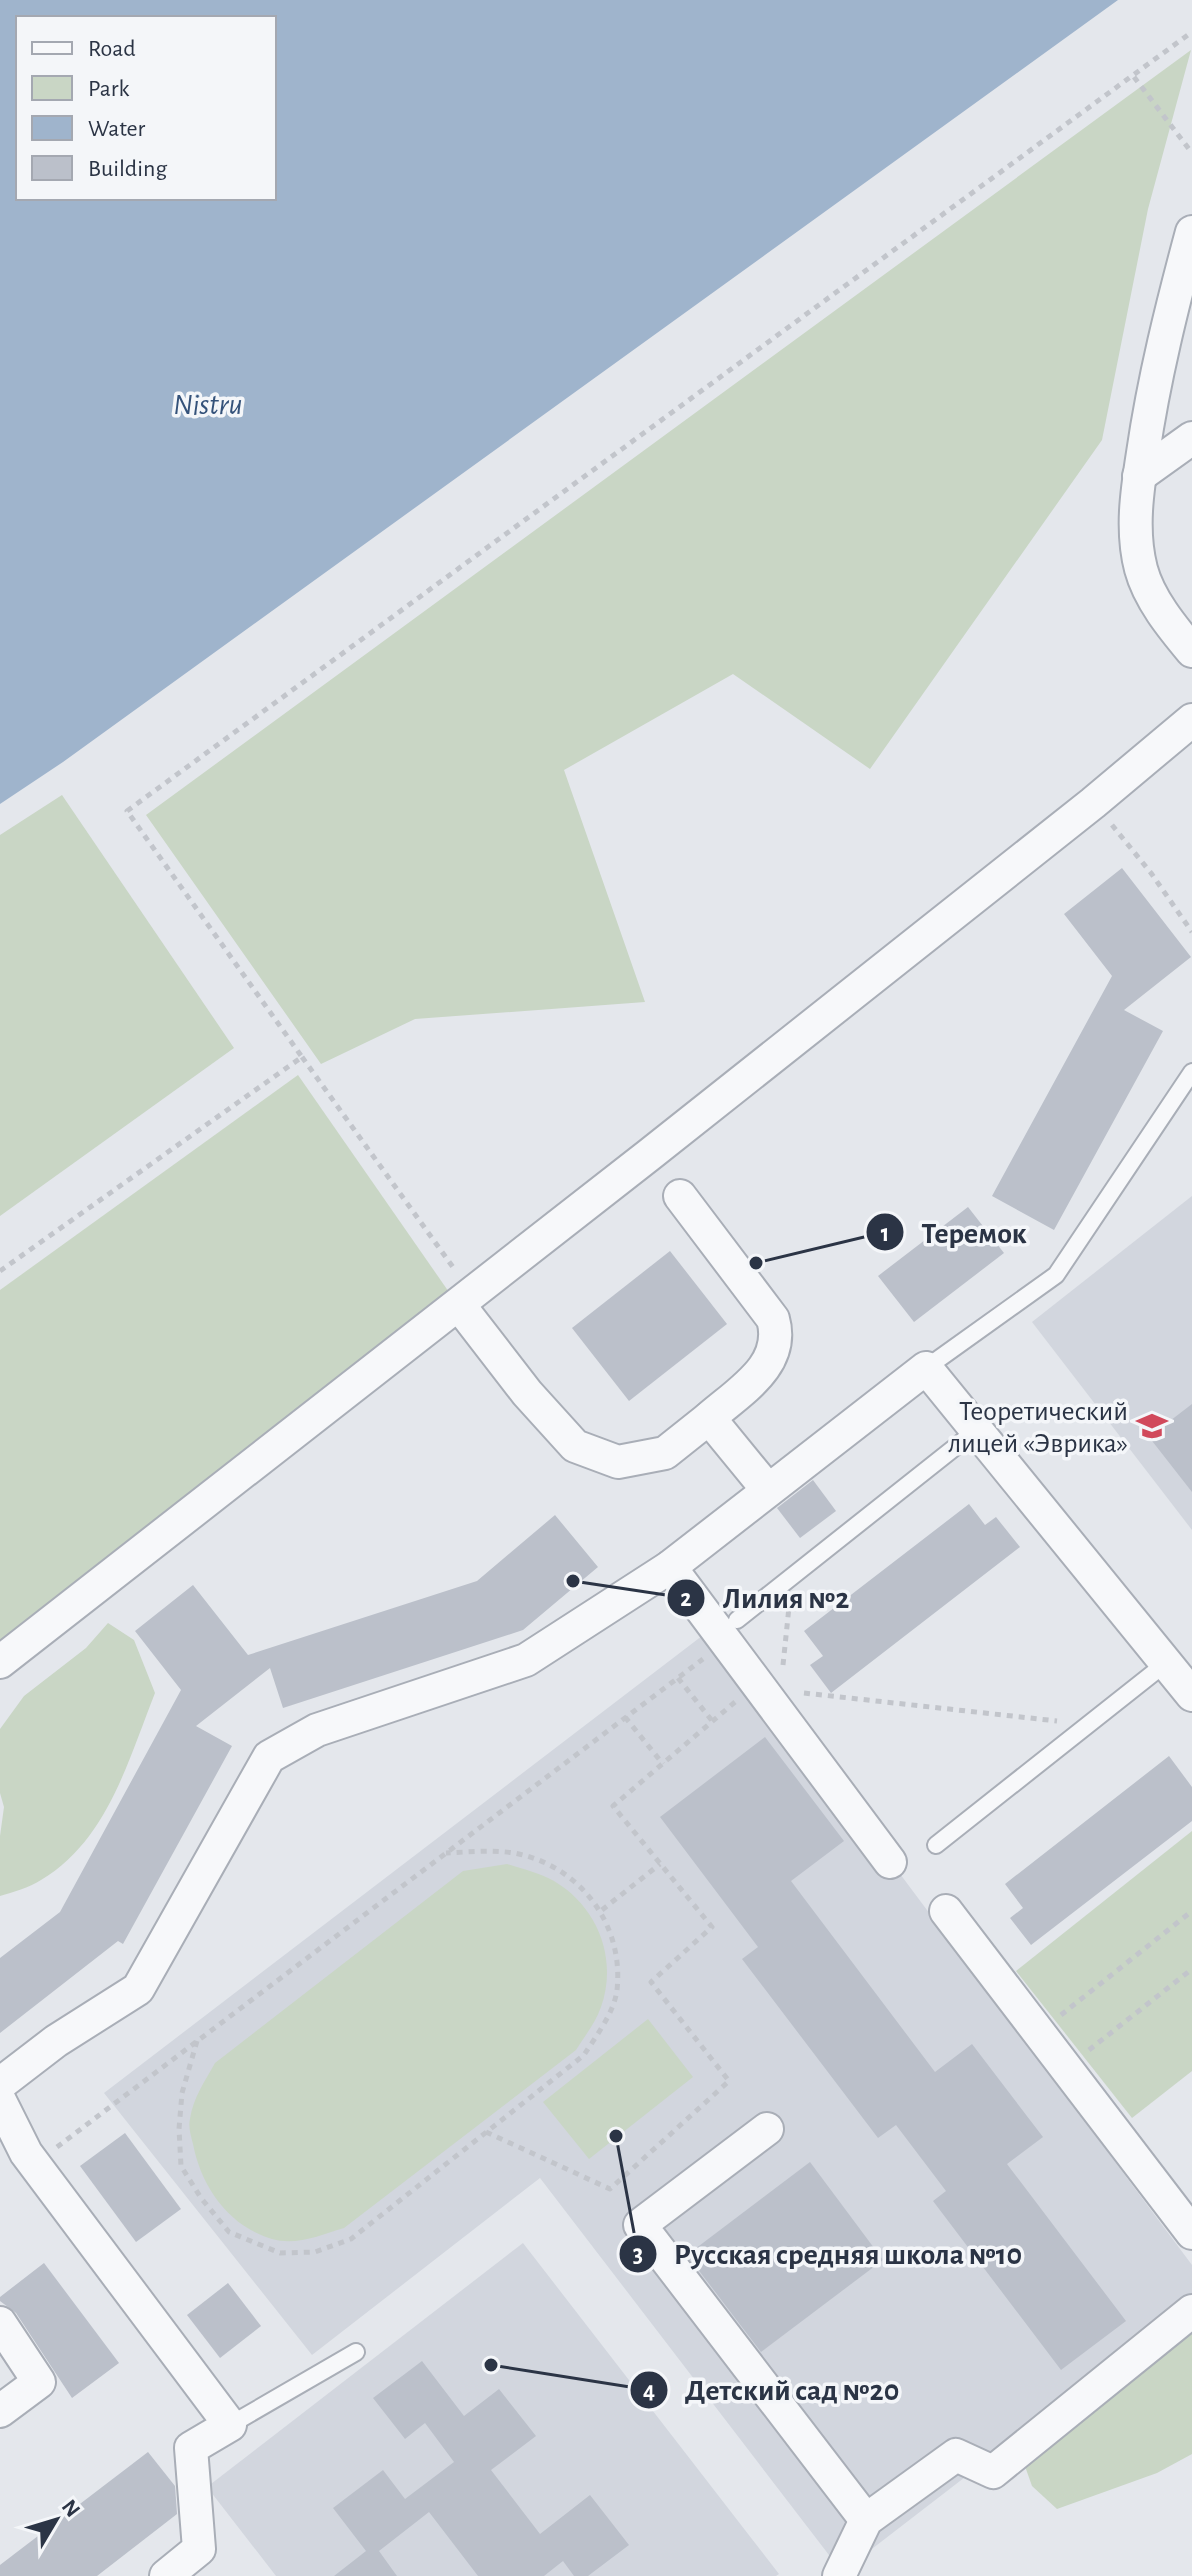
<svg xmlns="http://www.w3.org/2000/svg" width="1192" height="2576" font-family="'Alegreya Sans',sans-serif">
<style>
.built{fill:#d2d6de}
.green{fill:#c9d6c5}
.water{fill:#9fb4cc;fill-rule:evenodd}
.building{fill:#bbc0ca}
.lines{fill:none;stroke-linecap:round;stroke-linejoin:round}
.service-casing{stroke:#a9aeb7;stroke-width:20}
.minor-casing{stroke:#a9aeb7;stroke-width:36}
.path{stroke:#c2c5cb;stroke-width:5;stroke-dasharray:6 6;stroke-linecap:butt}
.service{stroke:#f7f8fa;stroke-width:16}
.minor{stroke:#f7f8fa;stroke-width:32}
.labels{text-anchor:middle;stroke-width:7;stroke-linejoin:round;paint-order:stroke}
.poi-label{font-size:28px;fill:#2b3445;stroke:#f4f6f9;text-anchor:end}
.water-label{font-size:30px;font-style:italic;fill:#34527a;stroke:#f4f6f9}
.leader{fill:none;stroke:#2b3445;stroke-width:3}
.callout-dot{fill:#2b3445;stroke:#f4f6f9;stroke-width:3}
.mark-label{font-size:24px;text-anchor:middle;font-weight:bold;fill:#fff}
.callout-label{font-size:30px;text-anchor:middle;font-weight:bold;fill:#2b3445;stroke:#f4f6f9;stroke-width:7;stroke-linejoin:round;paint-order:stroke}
</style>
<rect width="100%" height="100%" fill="#e4e7ec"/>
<g class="built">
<path d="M 1192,1196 L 1192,1530 L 1032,1322 Z"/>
<path d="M 715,1626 L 1192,2265 L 1192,2302 L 842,2572 L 540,2178 L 312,2355 L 104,2093 Z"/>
<path d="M 523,2243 L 779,2574 L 776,2576 L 276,2576 L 207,2487 Z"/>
</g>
<g class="green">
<path d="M 1191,50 L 1148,209 L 1102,440 L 870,769 L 733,674 L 564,770 L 645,1002 L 415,1019 L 321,1064 L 146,815 Z"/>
<path d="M 62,795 L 234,1048 L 0,1216 L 0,835 Z"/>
<path d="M 298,1075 L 451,1295 L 0,1647 L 0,1290 Z"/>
<path d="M 108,1623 L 134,1640 L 155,1693 C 128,1761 107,1841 41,1880 C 29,1888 13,1892 0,1896 L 0,1836 L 4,1807 L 0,1793 L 0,1729 L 24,1696 L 86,1648 Z"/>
<path d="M 1192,1831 L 1192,2071 L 1132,2118 L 1016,1971 Z"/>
<path d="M 507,1864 C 522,1869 540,1873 554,1881 C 598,1907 618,1959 601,2007 C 596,2022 584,2037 576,2050 L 344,2228 C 321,2235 296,2246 272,2239 C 228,2226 201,2186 193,2144 C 191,2136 188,2127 190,2119 C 193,2098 205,2081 215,2063 L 463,1871 Z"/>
<path d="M 648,2019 L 693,2077 L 589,2159 L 543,2102 Z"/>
<path d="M 1192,2317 L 1192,2454 L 1157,2473 L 1057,2509 L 1032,2486 L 1021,2455 Z"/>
</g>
<path class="water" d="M 0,0 L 1118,0 L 63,762 L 0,804 ZM 18,18 L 274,18 L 274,198 L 18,198 Z"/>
<g class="building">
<path d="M 1122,868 L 1191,957 L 1124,1010 L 1163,1031 L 1054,1230 L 992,1196 L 1112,976 L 1064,914 Z"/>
<path d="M 968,1207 L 1004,1253 L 914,1322 L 878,1276 Z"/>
<path d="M 670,1251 L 727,1324 L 629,1401 L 572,1328 Z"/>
<path d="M 1192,1404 L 1192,1492 L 1149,1437 Z"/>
<path d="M 813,1480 L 836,1511 L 800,1538 L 777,1508 Z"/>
<path d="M 969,1504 L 985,1525 L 996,1517 L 1020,1547 L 831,1693 L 810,1665 L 823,1656 L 804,1631 Z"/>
<path d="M 555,1515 L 598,1567 L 523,1630 L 283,1708 L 270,1668 L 196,1726 L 232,1746 L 123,1944 L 118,1941 L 0,2033 L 0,1958 L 60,1912 L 181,1690 L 135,1631 L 193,1585 L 248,1655 L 477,1581 Z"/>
<path d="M 765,1737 L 844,1841 L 791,1881 L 935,2072 L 972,2044 L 1043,2137 L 1007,2164 L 1126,2321 L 1061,2370 L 933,2201 L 946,2191 L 896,2125 L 878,2138 L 742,1959 L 758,1947 L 660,1817 Z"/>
<path d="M 1169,1756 L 1192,1787 L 1192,1821 L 1031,1945 L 1010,1918 L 1023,1908 L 1005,1884 Z"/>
<path d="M 125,2133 L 181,2209 L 136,2242 L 80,2166 Z"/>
<path d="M 810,2162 L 883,2260 L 761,2352 L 687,2255 Z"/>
<path d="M 44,2263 L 119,2363 L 72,2398 L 16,2313 L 0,2301 L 0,2297 Z"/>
<path d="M 228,2283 L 261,2326 L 220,2358 L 187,2315 Z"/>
<path d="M 422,2361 L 464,2416 L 499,2389 L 536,2436 L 491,2470 L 540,2534 L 590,2495 L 629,2545 L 588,2576 L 574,2576 L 563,2561 L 544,2576 L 478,2576 L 429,2512 L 379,2551 L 397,2576 L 334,2576 L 366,2551 L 333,2508 L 383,2470 L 405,2499 L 454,2462 L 425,2423 L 405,2439 L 373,2398 Z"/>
<path d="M 148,2452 L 175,2486 L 177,2514 L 97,2576 L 0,2576 L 0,2565 Z"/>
</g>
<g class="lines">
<defs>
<g id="service">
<path d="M 926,1368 L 1056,1275 L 1192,1072"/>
<path d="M 737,1620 L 978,1429"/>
<path d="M 936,1845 L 1166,1663"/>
<path d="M 230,2425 L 356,2352"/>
</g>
<g id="minor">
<path d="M 1192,232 C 1172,306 1154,378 1143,453 C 1137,491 1131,531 1141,569 C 1149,599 1172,627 1192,651"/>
<path d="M 1139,476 L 1192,438"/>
<path d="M 680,1196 L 773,1319 C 786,1365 740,1391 709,1418"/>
<path d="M 459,1305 L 527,1393 L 575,1446 L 618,1462 L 665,1453 L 709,1418 L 768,1490"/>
<path d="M 670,1567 L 890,1862"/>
<path d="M 0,1662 L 649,1155 L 1093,803 L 1192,720"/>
<path d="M 946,1911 L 1192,2233"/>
<path d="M 0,2084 L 56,2041 L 138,1989 L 269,1757 L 317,1730 L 526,1660 L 670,1567 L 926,1368 L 1192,1695"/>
<path d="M 0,2101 L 26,2153 L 230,2425 L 191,2448 L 199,2549 L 166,2576"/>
<path d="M 767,2129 L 640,2225 L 866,2520"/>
<path d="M 0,2323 L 39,2382 L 0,2411"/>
<path d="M 839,2576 L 866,2520 L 956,2455 L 993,2472 L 1192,2311"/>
</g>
</defs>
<use href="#service" class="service-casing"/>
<use href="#minor" class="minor-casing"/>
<g class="path">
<path d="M 1134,77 L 1192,153"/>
<path d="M 1112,825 L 1151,873 L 1192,932"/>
<path d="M 302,1057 L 455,1270"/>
<path d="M 0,1271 L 302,1057 L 127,811 L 1192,32"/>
<path d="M 783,1665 L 789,1607"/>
<path d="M 678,1678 L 713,1722"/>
<path d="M 804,1693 L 1057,1721"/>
<path d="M 625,1717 L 663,1764"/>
<path d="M 602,1910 L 660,1864"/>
<path d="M 1061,2015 L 1192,1911"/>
<path d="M 197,2041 L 182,2093 L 179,2129 L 181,2166 L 201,2198 L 229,2232 L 280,2253 L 315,2252 L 351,2239 L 584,2055 C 596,2036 614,2013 617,1990 C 624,1926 582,1868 519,1854 C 496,1849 470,1852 446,1853"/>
<path d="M 1089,2050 L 1192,1969"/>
<path d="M 486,2132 L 610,2189 L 729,2081 L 651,1982 L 712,1927 L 613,1806 L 735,1702"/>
<path d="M 57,2147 L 703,1659"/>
</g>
<use href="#service" class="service"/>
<use href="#minor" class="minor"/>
</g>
<defs>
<symbol id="school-bare" viewBox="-9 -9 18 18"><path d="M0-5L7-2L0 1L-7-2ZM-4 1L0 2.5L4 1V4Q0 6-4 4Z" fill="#d1495b" stroke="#f4f6f9" stroke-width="2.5" paint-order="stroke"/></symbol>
</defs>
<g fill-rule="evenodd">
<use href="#school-bare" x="1130" y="1404" width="44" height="44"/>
</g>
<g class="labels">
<g class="poi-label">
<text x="1128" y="1420">Теоретический<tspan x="1128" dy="32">лицей «Эврика»</tspan></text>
</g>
<g class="water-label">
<text x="208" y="414">Nistru</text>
</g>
</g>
<path class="leader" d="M756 1263L885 1232M573 1581L686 1598M616 2136L638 2254M491 2365L649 2390"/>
<g class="callout-dot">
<circle cx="756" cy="1263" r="8"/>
<circle cx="573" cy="1581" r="8"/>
<circle cx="616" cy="2136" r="8"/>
<circle cx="491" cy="2365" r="8"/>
<circle cx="885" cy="1232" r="20"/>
<circle cx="686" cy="1598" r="20"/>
<circle cx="638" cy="2254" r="20"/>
<circle cx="649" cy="2390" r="20"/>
</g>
<g class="mark-label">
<text x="885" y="1241">1</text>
<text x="686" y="1606">2</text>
<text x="638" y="2262">3</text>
<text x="649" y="2398">4</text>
</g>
<g class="callout-label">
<text x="974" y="1243">Теремок</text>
<text x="786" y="1608">Лилия №2</text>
<text x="848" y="2264">Русская средняя школа №10</text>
<text x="792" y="2400">Детский сад №20</text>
</g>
<rect x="16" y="16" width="260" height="184" fill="#f4f6f9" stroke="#a4a8b1" stroke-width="2"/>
<rect x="32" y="42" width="40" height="12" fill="#f7f8fa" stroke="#a4a8b1" stroke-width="2"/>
<text x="88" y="56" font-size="24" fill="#2b3445">Road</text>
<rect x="32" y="76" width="40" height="24" fill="#c9d6c5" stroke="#a4a8b1" stroke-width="2"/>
<text x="88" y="96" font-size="24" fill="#2b3445">Park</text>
<rect x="32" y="116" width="40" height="24" fill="#9fb4cc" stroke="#a4a8b1" stroke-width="2"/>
<text x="88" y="136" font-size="24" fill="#2b3445">Water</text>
<rect x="32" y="156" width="40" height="24" fill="#bbc0ca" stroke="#a4a8b1" stroke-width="2"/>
<text x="88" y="176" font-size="24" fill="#2b3445">Building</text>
<g transform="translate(56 2520) rotate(52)" stroke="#f4f6f9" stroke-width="6" paint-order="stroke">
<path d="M0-6L14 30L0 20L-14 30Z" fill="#2b3445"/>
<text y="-12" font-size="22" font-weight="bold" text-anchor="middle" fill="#2b3445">N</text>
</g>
</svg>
